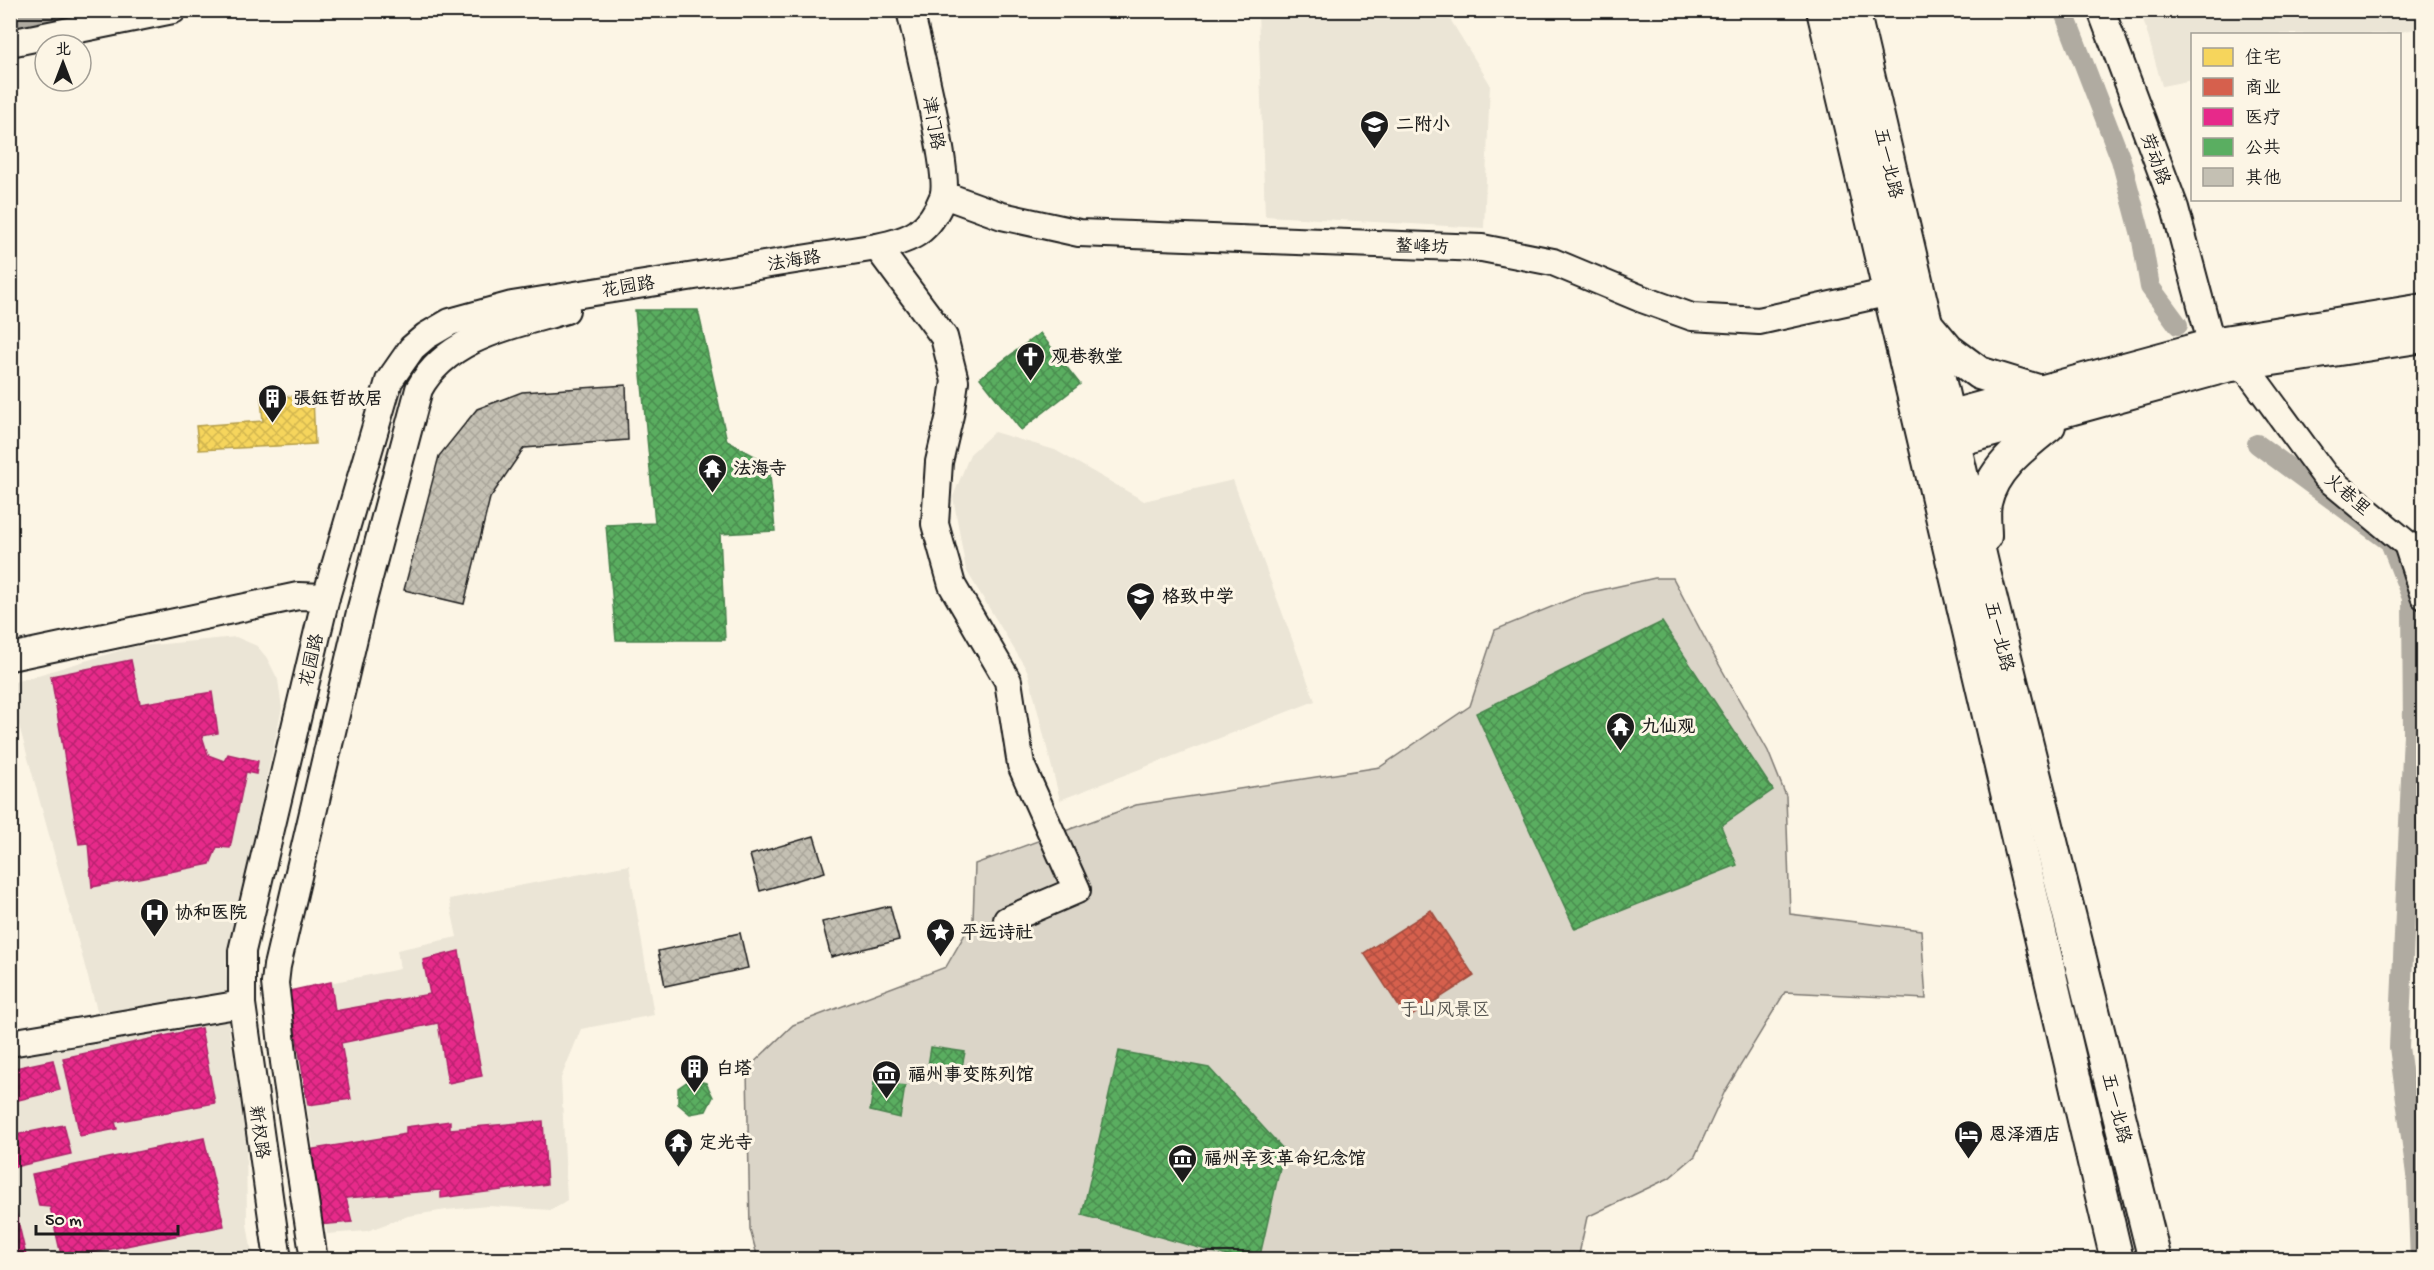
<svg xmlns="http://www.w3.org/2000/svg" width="2434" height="1270" font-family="'Gochi Hand','LXGW WenKai TC',sans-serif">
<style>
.built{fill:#ebe5d6}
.park{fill:#dbd5c8;stroke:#7c7872;stroke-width:1.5}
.homes{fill:url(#homes-cross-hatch);stroke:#b59e49;stroke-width:1.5}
.shops{fill:url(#shops-cross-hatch);stroke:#9e4c3e;stroke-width:1.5}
.health{fill:url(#health-cross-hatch);stroke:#aa2569;stroke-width:1.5}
.public{fill:url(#public-cross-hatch);stroke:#47824c;stroke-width:1.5}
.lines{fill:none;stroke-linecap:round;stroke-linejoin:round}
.canal{stroke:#b0aba1;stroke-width:20}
.building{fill:url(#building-cross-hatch);stroke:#1c1c1c;stroke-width:1.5}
.minor-casing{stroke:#1c1c1c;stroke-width:30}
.major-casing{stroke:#1c1c1c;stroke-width:36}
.minor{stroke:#fcf5e5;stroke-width:26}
.major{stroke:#fcf5e5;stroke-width:32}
.labels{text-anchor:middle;stroke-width:6;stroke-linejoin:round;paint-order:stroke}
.street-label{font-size:18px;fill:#1c1c1c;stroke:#fcf5e5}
.poi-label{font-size:18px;font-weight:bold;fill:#1c1c1c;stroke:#fcf5e5;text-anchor:start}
.park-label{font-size:18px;fill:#555450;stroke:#fcf5e5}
</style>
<defs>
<pattern id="homes-cross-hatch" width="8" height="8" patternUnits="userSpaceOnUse" patternTransform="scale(1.5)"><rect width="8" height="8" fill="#f6d55c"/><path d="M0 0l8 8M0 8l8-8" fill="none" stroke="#d2b64f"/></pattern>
<pattern id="shops-cross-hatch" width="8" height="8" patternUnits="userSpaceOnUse" patternTransform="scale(1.5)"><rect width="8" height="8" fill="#d6604d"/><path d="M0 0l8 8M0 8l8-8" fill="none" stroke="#ad4e3f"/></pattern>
<pattern id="health-cross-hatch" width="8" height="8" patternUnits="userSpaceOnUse" patternTransform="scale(1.5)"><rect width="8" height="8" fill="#e7298a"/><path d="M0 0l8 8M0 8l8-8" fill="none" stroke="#ba2270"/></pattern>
<pattern id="public-cross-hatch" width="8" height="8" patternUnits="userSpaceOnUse" patternTransform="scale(1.5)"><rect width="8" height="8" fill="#5aae61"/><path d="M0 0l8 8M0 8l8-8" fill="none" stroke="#4a8d4f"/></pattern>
<pattern id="building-cross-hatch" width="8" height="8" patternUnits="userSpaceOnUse" patternTransform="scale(1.5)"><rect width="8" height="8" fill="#c4c0b3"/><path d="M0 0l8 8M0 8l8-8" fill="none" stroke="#a8a499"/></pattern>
</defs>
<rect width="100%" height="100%" fill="#fcf5e5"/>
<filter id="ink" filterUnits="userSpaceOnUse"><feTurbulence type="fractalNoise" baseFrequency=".0167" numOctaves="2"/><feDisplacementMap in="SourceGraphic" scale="12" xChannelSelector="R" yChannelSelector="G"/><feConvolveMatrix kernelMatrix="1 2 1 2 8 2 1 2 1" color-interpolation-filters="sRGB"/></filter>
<g filter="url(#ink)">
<g class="built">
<path d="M 1258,11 L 1445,11 L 1490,84 L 1484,228 L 1265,216 Z"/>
<path d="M 2141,11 L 2423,11 L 2423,27 L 2392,34 L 2192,34 L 2192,80 L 2162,86 Z"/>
<path d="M 994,432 L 1055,450 L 1144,501 L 1233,480 L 1315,701 L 1060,800 L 1028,672 L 966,570 L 953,497 L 970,454 Z"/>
<path d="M 236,637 L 257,646 L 267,658 L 278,680 L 282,708 L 226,962 L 229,1029 L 246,1131 L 247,1224 L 253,1259 L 11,1259 L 10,1055 L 104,1036 L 11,696 L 11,683 L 132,647 Z"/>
<path d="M 629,865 L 654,1015 L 581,1029 L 561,1078 L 567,1200 L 551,1210 L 488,1206 L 446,1210 L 408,1216 L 367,1231 L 327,1234 L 289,991 L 400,969 L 397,950 L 457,937 L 449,899 Z"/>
</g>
<path class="park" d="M 1655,578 L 1673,578 L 1712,652 L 1768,751 L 1786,796 L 1790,914 L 1921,930 L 1926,999 L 1785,992 L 1725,1091 L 1695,1156 L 1669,1178 L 1587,1217 L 1578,1259 L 758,1259 L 750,1229 L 747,1069 L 793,1025 L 946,967 L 973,920 L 975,864 L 1136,805 L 1380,767 L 1470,706 L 1495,630 L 1583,594 Z"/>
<path class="homes" d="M 313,396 L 315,444 L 199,450 L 196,426 L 263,421 L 261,397 Z"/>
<path class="shops" d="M 1431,910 L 1474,976 L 1407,1019 L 1364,953 Z"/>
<g class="health">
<path d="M 131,660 L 140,704 L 212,692 L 218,733 L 202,736 L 208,755 L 224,761 L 228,754 L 258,761 L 256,774 L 246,772 L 230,848 L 217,847 L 210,864 L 92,887 L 88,843 L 79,844 L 51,676 Z"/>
<path d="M 459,951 L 482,1076 L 448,1083 L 438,1023 L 341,1043 L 351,1099 L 308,1105 L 289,991 L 331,982 L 335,1011 L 430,994 L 423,960 Z"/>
<path d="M 201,1028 L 215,1103 L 115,1122 L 117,1129 L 80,1136 L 63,1058 Z"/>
<path d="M 53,1060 L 60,1090 L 10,1102 L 10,1069 Z"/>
<path d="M 450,1121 L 450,1129 L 543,1121 L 547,1184 L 441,1198 L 441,1190 L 346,1198 L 352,1222 L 318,1225 L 307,1150 L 406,1134 L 406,1127 Z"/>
<path d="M 64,1125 L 71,1154 L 10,1168 L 10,1136 Z"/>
<path d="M 204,1138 L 224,1226 L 62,1259 L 50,1207 L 39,1206 L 32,1174 Z"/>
<path d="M 10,1186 L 27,1260 L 10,1260 Z"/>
</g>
<g class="public">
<path d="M 635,310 L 698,310 L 727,441 L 769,464 L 775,531 L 720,534 L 725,640 L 616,640 L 606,525 L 655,523 Z"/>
<path d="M 1040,333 L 1080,384 L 1021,430 L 980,378 Z"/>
<path d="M 1662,622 L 1773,790 L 1721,826 L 1737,865 L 1575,929 L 1476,713 Z"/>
<path d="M 931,1047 L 965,1052 L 960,1077 L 927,1072 Z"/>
<path d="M 1119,1051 L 1209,1068 L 1284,1150 L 1259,1260 L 1242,1260 L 1082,1215 Z"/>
<path d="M 691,1079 L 706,1083 L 713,1097 L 706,1111 L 690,1114 L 678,1104 L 678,1088 Z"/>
<path d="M 874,1082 L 905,1086 L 900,1118 L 870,1111 Z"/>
</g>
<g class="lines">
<g class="canal">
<path d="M 2063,10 L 2121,160 L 2141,235 L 2150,287 L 2178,325"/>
<path d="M 10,19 L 50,10"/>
<path d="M 2257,444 L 2390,542 L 2412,598 L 2413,734 L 2399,1047 L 2417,1182 L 2420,1260"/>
</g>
</g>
<g class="building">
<path d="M 626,385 L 628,440 L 524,448 L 490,498 L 464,604 L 404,590 L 439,456 L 477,409 L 522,392 Z"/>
<path d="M 814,836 L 825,872 L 760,891 L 750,855 Z"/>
<path d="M 890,906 L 899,940 L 831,957 L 822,922 Z"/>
<path d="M 740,933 L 748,968 L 665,986 L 658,951 Z"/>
</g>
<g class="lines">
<defs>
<g id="minor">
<path d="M 2101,10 L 2175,208 L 2212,346"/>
<path d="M 10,43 L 173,10"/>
<path d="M 944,195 L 1002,216 L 1079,233 L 1482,248 L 1553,262 L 1642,299 L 1692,317 L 1759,321 L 1890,292"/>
<path d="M 877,247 L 944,337 L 955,381 L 950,415 L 939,462 L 935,524 L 952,585 L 1008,681 L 1021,765 L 1077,890 L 1007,920"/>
<path d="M 2243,364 L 2325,476 L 2407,544 L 2424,596"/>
<path d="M 10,657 L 298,596 L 326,597"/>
<path d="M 10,1043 L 242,1004"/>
<path d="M 278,1260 L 242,1004 L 242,951 L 326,597 L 389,381 L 412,348 L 426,336 L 450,322 L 512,305 L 877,247 C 912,240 929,232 943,197 C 951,175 917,41 910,10"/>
<path d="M 314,1260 L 284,1062 L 275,983 L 277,966 L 361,608 L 419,389 C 448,336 512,326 566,310"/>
</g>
<g id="major">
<path d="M 1823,10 L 2117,1260"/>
<path d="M 1853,10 L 1985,576 L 2155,1260"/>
<path d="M 1927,325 L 1948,350 L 1979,373 L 2041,392"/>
<path d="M 1927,418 L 1948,417 L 2224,342 L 2424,310"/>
<path d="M 1935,446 L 2226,366 L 2424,336"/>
<path d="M 1985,536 C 1985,526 1983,513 1985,503 C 1992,469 2023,446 2049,425 L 2049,415"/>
</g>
</defs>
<use href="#minor" class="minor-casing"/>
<use href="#major" class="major-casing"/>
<use href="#minor" class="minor"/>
<use href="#major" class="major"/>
</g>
</g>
<defs>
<symbol id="school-pin" viewBox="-11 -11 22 30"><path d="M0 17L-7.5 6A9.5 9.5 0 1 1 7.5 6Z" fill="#1c1c1c" stroke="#fcf5e5"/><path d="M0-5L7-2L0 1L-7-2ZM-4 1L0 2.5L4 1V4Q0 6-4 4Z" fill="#fff"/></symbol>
<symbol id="church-pin" viewBox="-11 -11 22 30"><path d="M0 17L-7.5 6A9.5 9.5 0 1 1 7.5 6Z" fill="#1c1c1c" stroke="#fcf5e5"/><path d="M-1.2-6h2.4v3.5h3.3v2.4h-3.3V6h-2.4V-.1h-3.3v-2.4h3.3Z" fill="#fff"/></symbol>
<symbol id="building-pin" viewBox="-11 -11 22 30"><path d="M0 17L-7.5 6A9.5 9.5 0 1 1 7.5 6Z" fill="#1c1c1c" stroke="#fcf5e5"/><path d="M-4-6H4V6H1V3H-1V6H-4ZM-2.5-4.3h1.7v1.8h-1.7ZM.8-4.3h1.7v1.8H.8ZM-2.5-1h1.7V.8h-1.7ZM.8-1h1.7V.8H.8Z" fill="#fff"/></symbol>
<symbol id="temple-pin" viewBox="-11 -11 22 30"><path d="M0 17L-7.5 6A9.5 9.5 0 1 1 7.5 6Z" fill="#1c1c1c" stroke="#fcf5e5"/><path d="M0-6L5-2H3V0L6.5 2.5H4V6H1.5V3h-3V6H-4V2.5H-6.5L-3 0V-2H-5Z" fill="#fff"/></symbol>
<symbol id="hospital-pin" viewBox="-11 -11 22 30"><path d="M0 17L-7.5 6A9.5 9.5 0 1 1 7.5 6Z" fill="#1c1c1c" stroke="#fcf5e5"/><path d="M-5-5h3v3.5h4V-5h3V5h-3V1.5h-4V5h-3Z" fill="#fff"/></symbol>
<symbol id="sight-pin" viewBox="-11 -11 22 30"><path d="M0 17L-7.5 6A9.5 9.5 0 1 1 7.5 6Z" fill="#1c1c1c" stroke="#fcf5e5"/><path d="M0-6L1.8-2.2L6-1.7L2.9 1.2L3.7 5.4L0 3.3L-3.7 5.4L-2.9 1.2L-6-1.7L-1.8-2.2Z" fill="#fff"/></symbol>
<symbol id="museum-pin" viewBox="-11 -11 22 30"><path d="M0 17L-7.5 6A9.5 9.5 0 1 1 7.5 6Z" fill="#1c1c1c" stroke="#fcf5e5"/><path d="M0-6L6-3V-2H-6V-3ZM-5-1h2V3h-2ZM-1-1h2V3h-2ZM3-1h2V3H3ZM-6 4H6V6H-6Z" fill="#fff"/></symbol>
<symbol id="hotel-pin" viewBox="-11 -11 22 30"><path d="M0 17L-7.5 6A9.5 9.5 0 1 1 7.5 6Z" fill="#1c1c1c" stroke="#fcf5e5"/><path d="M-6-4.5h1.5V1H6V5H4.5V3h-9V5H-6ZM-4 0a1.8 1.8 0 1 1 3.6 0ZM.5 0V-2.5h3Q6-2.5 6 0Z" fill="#fff"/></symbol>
</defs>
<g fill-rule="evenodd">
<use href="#school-pin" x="1358" y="108" width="33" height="45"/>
<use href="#church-pin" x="1014" y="340" width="33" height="45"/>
<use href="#building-pin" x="256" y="382" width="33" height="45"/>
<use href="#temple-pin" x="696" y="452" width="33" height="45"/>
<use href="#school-pin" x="1124" y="580" width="33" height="45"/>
<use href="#temple-pin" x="1604" y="710" width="33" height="45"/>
<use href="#hospital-pin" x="138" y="896" width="33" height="45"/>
<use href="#sight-pin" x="924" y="916" width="33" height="45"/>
<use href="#building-pin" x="678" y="1052" width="33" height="45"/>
<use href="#museum-pin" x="870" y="1058" width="33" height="45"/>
<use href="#hotel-pin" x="1952" y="1118" width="33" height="45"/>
<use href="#temple-pin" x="662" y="1126" width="33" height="45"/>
<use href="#museum-pin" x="1166" y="1142" width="33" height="45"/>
</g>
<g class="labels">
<g class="street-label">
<text transform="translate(934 123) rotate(80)" y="6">津门路</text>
<text transform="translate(2156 159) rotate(70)" y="6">劳动路</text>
<text transform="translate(1889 163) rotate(77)" y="6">五一北路</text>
<text transform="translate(1422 246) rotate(2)" y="6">鳌峰坊</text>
<text transform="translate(794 260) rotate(-9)" y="6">法海路</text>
<text transform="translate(628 286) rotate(-9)" y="6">花园路</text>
<text transform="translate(2348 494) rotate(41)" y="6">火巷里</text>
<text transform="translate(2000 636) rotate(76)" y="6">五一北路</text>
<text transform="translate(311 660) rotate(-77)" y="6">花园路</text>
<text transform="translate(2117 1108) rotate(76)" y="6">五一北路</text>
<text transform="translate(260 1132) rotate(82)" y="6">新权路</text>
</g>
<g class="poi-label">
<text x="1396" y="130">二附小</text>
<text x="1051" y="362">观巷教堂</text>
<text x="293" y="404">張鈺哲故居</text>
<text x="733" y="474">法海寺</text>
<text x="1162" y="602">格致中学</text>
<text x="1641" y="732">九仙观</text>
<text x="175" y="918">协和医院</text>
<text x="961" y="938">平远诗社</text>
<text x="716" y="1074">白塔</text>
<text x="908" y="1080">福州事变陈列馆</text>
<text x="1989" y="1140">恩泽酒店</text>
<text x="699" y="1148">定光寺</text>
<text x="1204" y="1164">福州辛亥革命纪念馆</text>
</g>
<g class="park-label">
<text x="1445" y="1015">于山风景区</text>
</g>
</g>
<rect width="2434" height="1270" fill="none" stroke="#fcf5e5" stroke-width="36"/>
<rect x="18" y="18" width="2398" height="1234" fill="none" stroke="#1c1c1c" stroke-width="2" filter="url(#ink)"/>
<rect x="2191" y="33" width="210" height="168" fill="#fcf5e5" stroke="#a29e95" stroke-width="1.5"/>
<rect x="2203" y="48" width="30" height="18" fill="#f6d55c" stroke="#a29e95" stroke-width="1.5"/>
<text x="2245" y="63" font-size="18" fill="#1c1c1c">住宅</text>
<rect x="2203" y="78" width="30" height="18" fill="#d6604d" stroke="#a29e95" stroke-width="1.5"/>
<text x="2245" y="93" font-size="18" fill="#1c1c1c">商业</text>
<rect x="2203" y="108" width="30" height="18" fill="#e7298a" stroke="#a29e95" stroke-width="1.5"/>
<text x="2245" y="123" font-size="18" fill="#1c1c1c">医疗</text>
<rect x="2203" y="138" width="30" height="18" fill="#5aae61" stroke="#a29e95" stroke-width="1.5"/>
<text x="2245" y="153" font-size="18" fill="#1c1c1c">公共</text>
<rect x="2203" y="168" width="30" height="18" fill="#c4c0b3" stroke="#a29e95" stroke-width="1.5"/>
<text x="2245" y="183" font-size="18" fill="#1c1c1c">其他</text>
<g transform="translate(63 63)"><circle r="28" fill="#fcf5e5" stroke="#a29e95" stroke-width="1.5"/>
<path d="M0-4.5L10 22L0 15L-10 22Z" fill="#1c1c1c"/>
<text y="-9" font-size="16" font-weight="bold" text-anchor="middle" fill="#1c1c1c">北</text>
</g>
<path d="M36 1225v9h142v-9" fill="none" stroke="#1c1c1c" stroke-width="3"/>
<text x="45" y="1225" font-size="18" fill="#1c1c1c" stroke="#fcf5e5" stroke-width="4.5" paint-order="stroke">50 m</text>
</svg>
